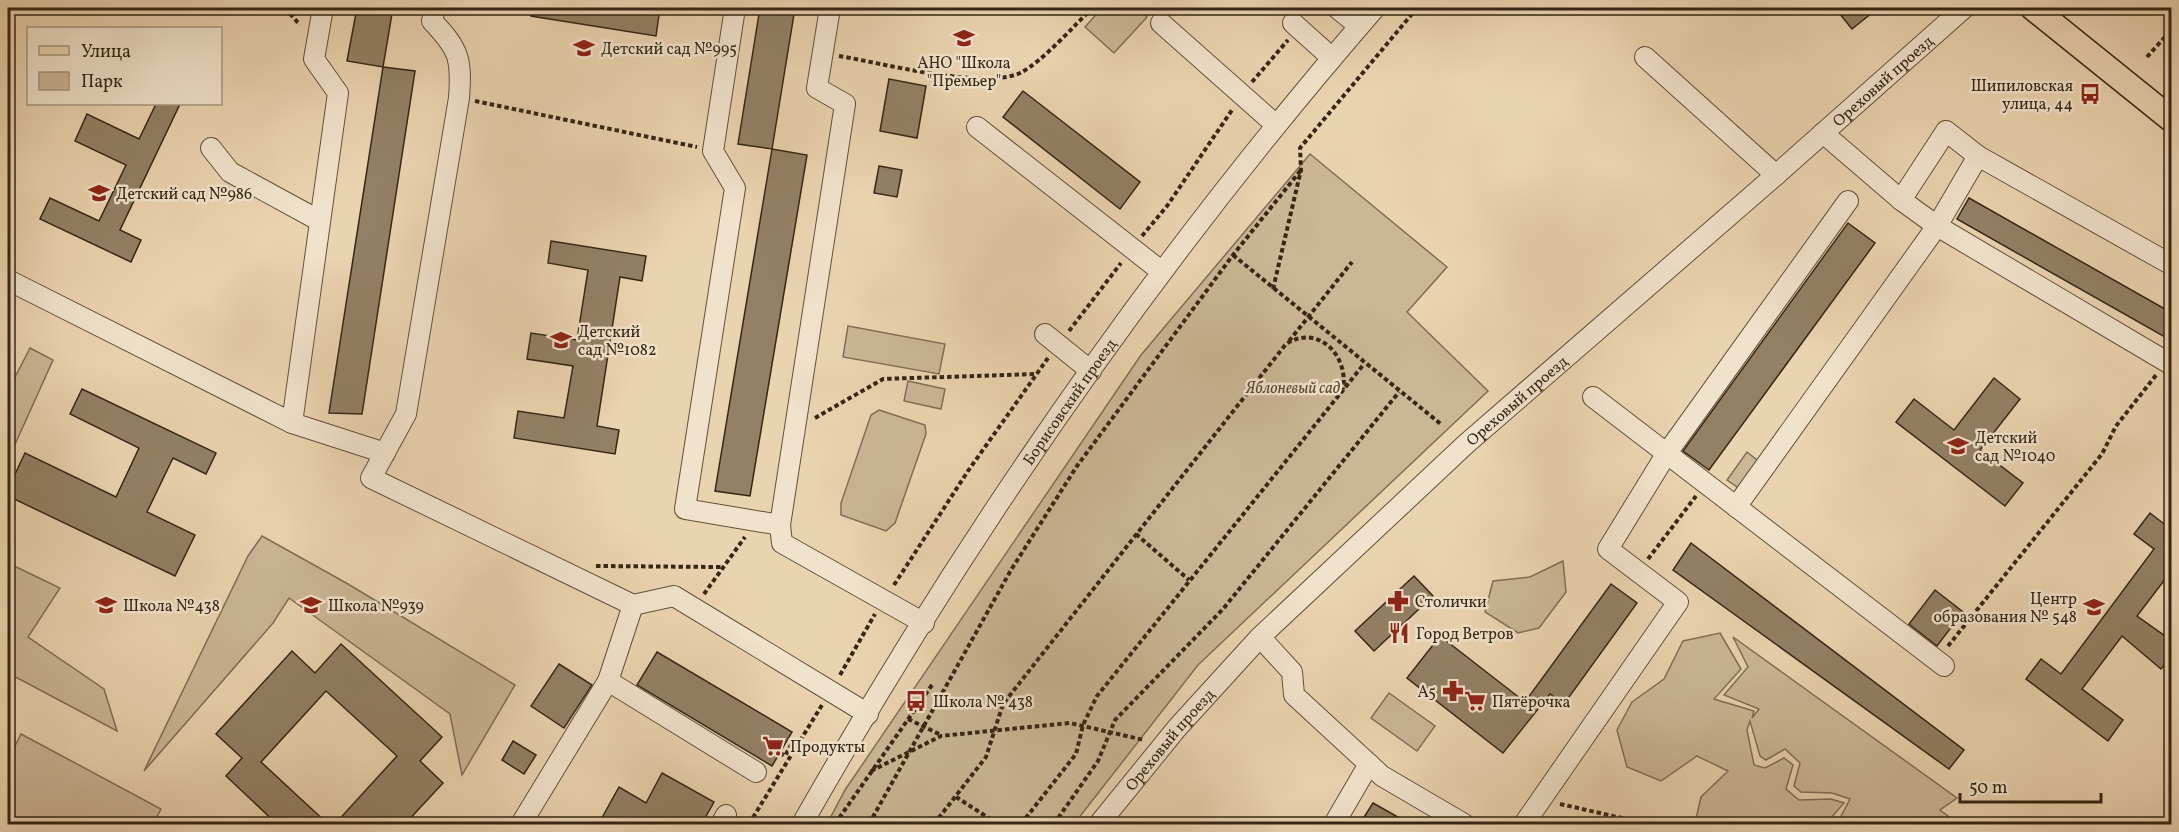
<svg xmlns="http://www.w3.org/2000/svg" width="2179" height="832" font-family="Vollkorn,serif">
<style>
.green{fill:#cbb695;stroke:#806e55;stroke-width:1.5}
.building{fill:#938065;stroke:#352615;stroke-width:1.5}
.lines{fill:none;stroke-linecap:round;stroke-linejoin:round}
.minor-casing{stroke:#62513c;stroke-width:22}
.major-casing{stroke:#352615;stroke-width:27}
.path{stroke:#352615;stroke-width:4;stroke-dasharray:4.5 3;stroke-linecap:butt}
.minor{stroke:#f1e2cb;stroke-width:20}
.major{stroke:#ead3af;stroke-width:24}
.labels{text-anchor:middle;stroke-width:5;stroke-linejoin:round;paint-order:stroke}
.poi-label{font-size:16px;fill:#352615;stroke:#f1e2cb;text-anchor:start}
.street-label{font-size:16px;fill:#352615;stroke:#f1e2cb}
.park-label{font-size:16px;font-style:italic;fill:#5a4a35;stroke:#f1e2cb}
</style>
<rect width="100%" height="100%" fill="#ead3af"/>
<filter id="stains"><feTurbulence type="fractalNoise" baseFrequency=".00333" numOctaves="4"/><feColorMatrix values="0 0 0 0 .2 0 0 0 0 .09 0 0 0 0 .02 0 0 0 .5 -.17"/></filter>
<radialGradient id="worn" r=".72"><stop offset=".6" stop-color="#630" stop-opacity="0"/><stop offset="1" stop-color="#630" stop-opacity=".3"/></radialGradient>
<g class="green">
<path d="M 1102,8 L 1137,8 L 1147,17 L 1114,53 L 1085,27 Z"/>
<path d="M 1310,154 L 1447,267 L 1407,312 L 1488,391 L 1198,665 L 1074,824 L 827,824 L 845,790 L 1141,355 Z"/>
<path d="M 848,326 L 945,344 L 939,374 L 843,357 Z"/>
<path d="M 30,348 L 53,360 L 8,460 L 8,391 Z"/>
<path d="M 908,381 L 945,389 L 941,409 L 904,401 Z"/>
<path d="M 879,410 L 925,425 L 926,434 L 895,523 L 886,531 L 841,515 L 841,503 L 871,415 Z"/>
<path d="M 1747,452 L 1762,464 L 1743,491 L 1727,480 Z"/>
<path d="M 262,536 L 348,584 L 515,685 L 462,775 L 450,714 L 289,598 L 273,623 L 144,771 L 248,556 Z"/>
<path d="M 1563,561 L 1566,592 L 1539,628 L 1518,633 L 1485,612 L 1493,581 L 1530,577 Z"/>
<path d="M 8,563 L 60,588 L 28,637 L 104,689 L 117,731 L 8,673 Z"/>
<path d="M 1720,633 L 1741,669 L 1714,699 L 1754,711 L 1752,718 L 1759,709 L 1724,695 L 1748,667 L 1733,637 L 1957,798 L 1940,810 L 1959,824 L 1837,824 L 1850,799 L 1832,793 L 1801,792 L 1794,786 L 1800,763 L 1785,749 L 1766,760 L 1760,756 L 1750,721 L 1747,730 L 1754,765 L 1765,768 L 1784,758 L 1793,765 L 1786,789 L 1799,800 L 1831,799 L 1844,803 L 1830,819 L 1830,824 L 1695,823 L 1701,797 L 1728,771 L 1697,756 L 1661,781 L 1627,767 L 1617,730 L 1632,702 L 1664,679 L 1683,641 Z"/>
<path d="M 1389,693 L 1435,726 L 1417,751 L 1371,718 Z"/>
<path d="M 21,734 L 161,809 L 153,824 L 15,824 L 8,820 L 8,760 Z"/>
</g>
<g class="building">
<path d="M 357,8 L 393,8 L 383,67 L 347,61 Z"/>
<path d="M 531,8 L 660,8 L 656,36 L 531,16 Z"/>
<path d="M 760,8 L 795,8 L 772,149 L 738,144 Z"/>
<path d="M 1835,8 L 1878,8 L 1852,29 Z"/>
<path d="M 383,67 L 415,71 L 362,414 L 329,413 Z"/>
<path d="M 889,79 L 926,86 L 917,138 L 880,131 Z"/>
<path d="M 1023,91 L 1140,182 L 1120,209 L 1003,117 Z"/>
<path d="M 156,104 L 180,104 L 120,230 L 141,240 L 131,262 L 40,219 L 50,198 L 99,221 L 126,165 L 75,141 L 87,114 L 139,139 Z"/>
<path d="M 772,149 L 807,155 L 750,496 L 715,491 Z"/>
<path d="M 879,166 L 902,170 L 897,197 L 874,193 Z"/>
<path d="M 1969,198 L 2172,313 L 2172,341 L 1957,219 Z"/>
<path d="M 1848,223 L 1875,243 L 1709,470 L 1683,451 Z"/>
<path d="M 551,241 L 646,256 L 642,281 L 620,277 L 597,426 L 619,430 L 615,454 L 514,438 L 518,411 L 564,418 L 573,366 L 527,359 L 531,333 L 577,340 L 588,270 L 548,263 Z"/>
<path d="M 1994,378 L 2020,399 L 1980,450 L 2023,483 L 2005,506 L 1896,422 L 1914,399 L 1954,430 Z"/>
<path d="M 82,389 L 216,453 L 206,474 L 173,458 L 147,512 L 195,535 L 175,576 L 8,496 L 8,489 L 25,453 L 116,497 L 139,448 L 70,414 Z"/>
<path d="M 2150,513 L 2172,530 L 2172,570 L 2137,616 L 2172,641 L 2172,656 L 2161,669 L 2122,636 L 2082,689 L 2123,720 L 2108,741 L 2026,679 L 2041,659 L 2061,674 L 2154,549 L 2134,534 Z"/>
<path d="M 1691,543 L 1964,750 L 1949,769 L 1673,570 Z"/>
<path d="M 1414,576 L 1433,596 L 1374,651 L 1355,631 Z"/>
<path d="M 1611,584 L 1637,603 L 1564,704 L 1550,694 L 1503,753 L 1407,678 L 1440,636 L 1525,702 Z"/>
<path d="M 1935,590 L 1963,612 L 1937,646 L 1909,624 Z"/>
<path d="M 341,644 L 442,737 L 420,761 L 443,783 L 404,825 L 334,825 L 397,756 L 326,691 L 261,762 L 329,825 L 278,825 L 226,776 L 242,758 L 216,734 L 292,651 L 315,673 Z"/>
<path d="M 657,652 L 792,732 L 772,766 L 637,685 Z"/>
<path d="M 559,664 L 592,685 L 564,728 L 531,706 Z"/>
<path d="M 513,741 L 536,755 L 524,774 L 502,760 Z"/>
<path d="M 662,773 L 714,802 L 701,825 L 598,825 L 619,787 L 646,803 Z"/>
<path d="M 1373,803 L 1412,825 L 1359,825 Z"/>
</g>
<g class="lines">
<defs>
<g id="minor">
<path d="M 323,8 L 314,59 L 338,93 L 292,423 L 385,453"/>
<path d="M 435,8 L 432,21 C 459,49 462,59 459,98 L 406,414 L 371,478 L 633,605 L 674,596 L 868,714"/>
<path d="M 735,8 L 713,151 L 735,188 L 685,509 L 780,525"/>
<path d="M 830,8 L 817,88 L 845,104 L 780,525 L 782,543 L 924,623"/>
<path d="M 1337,8 L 1359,26"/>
<path d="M 1161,23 L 1276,125"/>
<path d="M 1293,23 L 1332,58"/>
<path d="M 1645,57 L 1776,175"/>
<path d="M 977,127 L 1161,271"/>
<path d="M 1823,133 L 1901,200 L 1937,226 L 2172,365"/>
<path d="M 211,148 L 230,172 L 320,221"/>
<path d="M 1978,156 L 2172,265"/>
<path d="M 8,280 L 292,423"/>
<path d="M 1045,334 L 1091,371"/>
<path d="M 1593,397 L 1944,666"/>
<path d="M 1736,507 L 1937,226 L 1978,156 L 1946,131 L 1901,200"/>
<path d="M 1260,637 L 1292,672 L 1294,695 L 1382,776 L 1464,824"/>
<path d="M 608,681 L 756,772"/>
<path d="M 521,824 L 608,681 L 633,605"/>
<path d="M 721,824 L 726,815"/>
<path id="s1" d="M 802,824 C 966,535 1157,259 1375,8"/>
<path id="s2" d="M 1099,824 L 1177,728 L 1260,637 L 1466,444 L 1776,175 L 1964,8"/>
<path d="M 1334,824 L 1369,764"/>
<path d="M 1524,824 L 1678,602 L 1608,549 L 1667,453 L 1848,201"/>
</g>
<path id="major" d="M 2033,8 L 2172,120"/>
</defs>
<use href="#minor" class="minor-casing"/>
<use href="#major" class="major-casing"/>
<g class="path">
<path d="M 285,8 L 300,25"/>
<path d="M 839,56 C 882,63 983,90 1020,73 C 1041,63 1076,24 1092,8"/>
<path d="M 2147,57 L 2172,29"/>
<path d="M 1252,82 L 1288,40"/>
<path d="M 475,101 L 697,147"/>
<path d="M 1142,236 L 1167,206 L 1232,110"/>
<path d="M 1233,255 L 1442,425"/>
<path d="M 1273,289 L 1301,170 L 1300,148 L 1417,8"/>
<path d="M 1069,331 L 1121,263"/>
<path d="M 1289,341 L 1352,262"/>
<path d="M 815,418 L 883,379 L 1034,374"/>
<path d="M 1136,534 L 1189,580"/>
<path d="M 1648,559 L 1696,496"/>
<path d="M 596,566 L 721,567"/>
<path d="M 894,585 L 968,471 L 1048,358"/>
<path d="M 704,594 L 745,537"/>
<path d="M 1948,646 L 2102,454 L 2116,426 L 2157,374"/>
<path d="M 840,675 L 875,614"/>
<path d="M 908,719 L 941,735"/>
<path d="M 780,753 L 785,756 L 791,745 L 796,748"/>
<path d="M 871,771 L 941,736 L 1070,723 L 1144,740"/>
<path d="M 956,797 L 998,824"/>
<path d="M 1560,804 L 1648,824"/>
<path d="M 749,824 L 822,705"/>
<path d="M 835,824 L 932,685"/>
<path d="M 869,824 L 1011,570 L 1077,466 L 1233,255 L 1301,170"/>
<path d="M 934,824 L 986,757 L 1003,704 L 1286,344 C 1319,323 1349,357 1343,389"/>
<path d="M 1021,824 L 1076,754 L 1083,725 L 1097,696 L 1364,364"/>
<path d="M 1054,824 L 1098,761 L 1115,720 L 1223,609 L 1399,392"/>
<path d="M 1955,824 L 1956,817"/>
</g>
<use href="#minor" class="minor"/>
<use href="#major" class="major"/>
</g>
<defs>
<symbol id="school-bare" viewBox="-9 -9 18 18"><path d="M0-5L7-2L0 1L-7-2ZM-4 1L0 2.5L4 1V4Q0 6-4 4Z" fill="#8f2418" stroke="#f1e2cb" stroke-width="2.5" paint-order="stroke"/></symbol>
<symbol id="bus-bare" viewBox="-9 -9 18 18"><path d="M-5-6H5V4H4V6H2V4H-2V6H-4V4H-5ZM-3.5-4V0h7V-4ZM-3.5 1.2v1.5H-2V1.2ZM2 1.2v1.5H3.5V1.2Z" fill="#8f2418" stroke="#f1e2cb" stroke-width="2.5" paint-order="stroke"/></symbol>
<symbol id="pharmacy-bare" viewBox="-9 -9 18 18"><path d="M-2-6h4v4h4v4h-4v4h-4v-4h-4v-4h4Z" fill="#8f2418" stroke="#f1e2cb" stroke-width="2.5" paint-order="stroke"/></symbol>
<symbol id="restaurant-bare" viewBox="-9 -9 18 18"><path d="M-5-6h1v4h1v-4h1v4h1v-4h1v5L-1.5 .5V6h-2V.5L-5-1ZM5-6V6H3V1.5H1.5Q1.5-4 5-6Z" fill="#8f2418" stroke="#f1e2cb" stroke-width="2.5" paint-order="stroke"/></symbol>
<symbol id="supermarket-bare" viewBox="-9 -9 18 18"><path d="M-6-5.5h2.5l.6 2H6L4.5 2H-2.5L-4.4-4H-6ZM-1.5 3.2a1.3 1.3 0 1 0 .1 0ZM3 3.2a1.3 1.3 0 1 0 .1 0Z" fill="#8f2418" stroke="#f1e2cb" stroke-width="2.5" paint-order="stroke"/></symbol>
</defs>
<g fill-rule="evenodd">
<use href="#school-bare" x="949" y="23" width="30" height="30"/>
<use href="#school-bare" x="569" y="33" width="30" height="30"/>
<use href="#bus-bare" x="2075" y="79" width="30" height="30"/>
<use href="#school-bare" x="84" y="178" width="30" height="30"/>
<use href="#school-bare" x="546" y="325" width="30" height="30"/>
<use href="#school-bare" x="1943" y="431" width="30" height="30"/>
<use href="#pharmacy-bare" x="1383" y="586" width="30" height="30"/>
<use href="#school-bare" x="91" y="590" width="30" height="30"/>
<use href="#school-bare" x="296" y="590" width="30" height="30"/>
<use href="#school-bare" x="2079" y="592" width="30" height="30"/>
<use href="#restaurant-bare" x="1384" y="618" width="30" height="30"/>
<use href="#pharmacy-bare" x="1438" y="676" width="30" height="30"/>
<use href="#bus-bare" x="901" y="686" width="30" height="30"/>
<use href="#supermarket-bare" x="1460" y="686" width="30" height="30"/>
<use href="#supermarket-bare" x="758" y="731" width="30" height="30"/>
</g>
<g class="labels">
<g class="poi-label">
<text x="601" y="54">Детский сад №995</text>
<text x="964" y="68" text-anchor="middle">АНО "Школа<tspan x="964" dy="18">"Премьер"</tspan></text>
<text x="2073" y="91" text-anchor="end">Шипиловская<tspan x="2073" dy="18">улица, 44</tspan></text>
<text x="116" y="199">Детский сад №986</text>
<text x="578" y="337">Детский<tspan x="578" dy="18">сад №1082</tspan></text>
<text x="1975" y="443">Детский<tspan x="1975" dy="18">сад №1040</tspan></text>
<text x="2077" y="604" text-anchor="end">Центр<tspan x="2077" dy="18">образования № 548</tspan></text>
<text x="1415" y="607">Столички</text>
<text x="123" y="611">Школа №438</text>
<text x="328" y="611">Школа №939</text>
<text x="1416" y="639">Город Ветров</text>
<text x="1436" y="697" text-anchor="end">А5</text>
<text x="933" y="707">Школа № 438</text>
<text x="1492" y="707">Пятёрочка</text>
<text x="790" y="752">Продукты</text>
</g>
<g class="street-label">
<text dy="6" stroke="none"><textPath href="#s2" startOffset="1082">Ореховый проезд</textPath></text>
<text dy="6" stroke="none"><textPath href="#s2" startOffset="596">Ореховый проезд</textPath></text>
<text dy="6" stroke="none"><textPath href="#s1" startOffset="500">Борисовский проезд</textPath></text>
<text dy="6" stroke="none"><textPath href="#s2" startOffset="110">Ореховый проезд</textPath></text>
</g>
<g class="park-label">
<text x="1293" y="393">Яблоневый сад</text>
</g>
</g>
<rect width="2179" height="832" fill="none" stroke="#ead3af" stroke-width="30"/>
<rect x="9" y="9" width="2161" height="814" fill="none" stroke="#352615" stroke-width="3"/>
<rect x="15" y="15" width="2149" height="802" fill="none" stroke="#352615" stroke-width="1.5"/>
<rect x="27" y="27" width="195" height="78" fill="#f1e2cb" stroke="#a69782" stroke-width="1.5"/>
<rect x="39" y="46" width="30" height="9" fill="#ead3af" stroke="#a69782" stroke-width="1.5"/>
<text x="81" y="57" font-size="18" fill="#352615">Улица</text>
<rect x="39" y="72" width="30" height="18" fill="#cbb695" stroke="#a69782" stroke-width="1.5"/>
<text x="81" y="87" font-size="18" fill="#352615">Парк</text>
<path d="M1960 793v9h141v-9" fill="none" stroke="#352615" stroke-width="3"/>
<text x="1969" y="793" font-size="18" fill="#352615" stroke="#f1e2cb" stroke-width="4.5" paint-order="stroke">50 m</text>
<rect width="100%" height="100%" filter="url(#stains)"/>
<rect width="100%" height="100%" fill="url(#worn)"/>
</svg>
